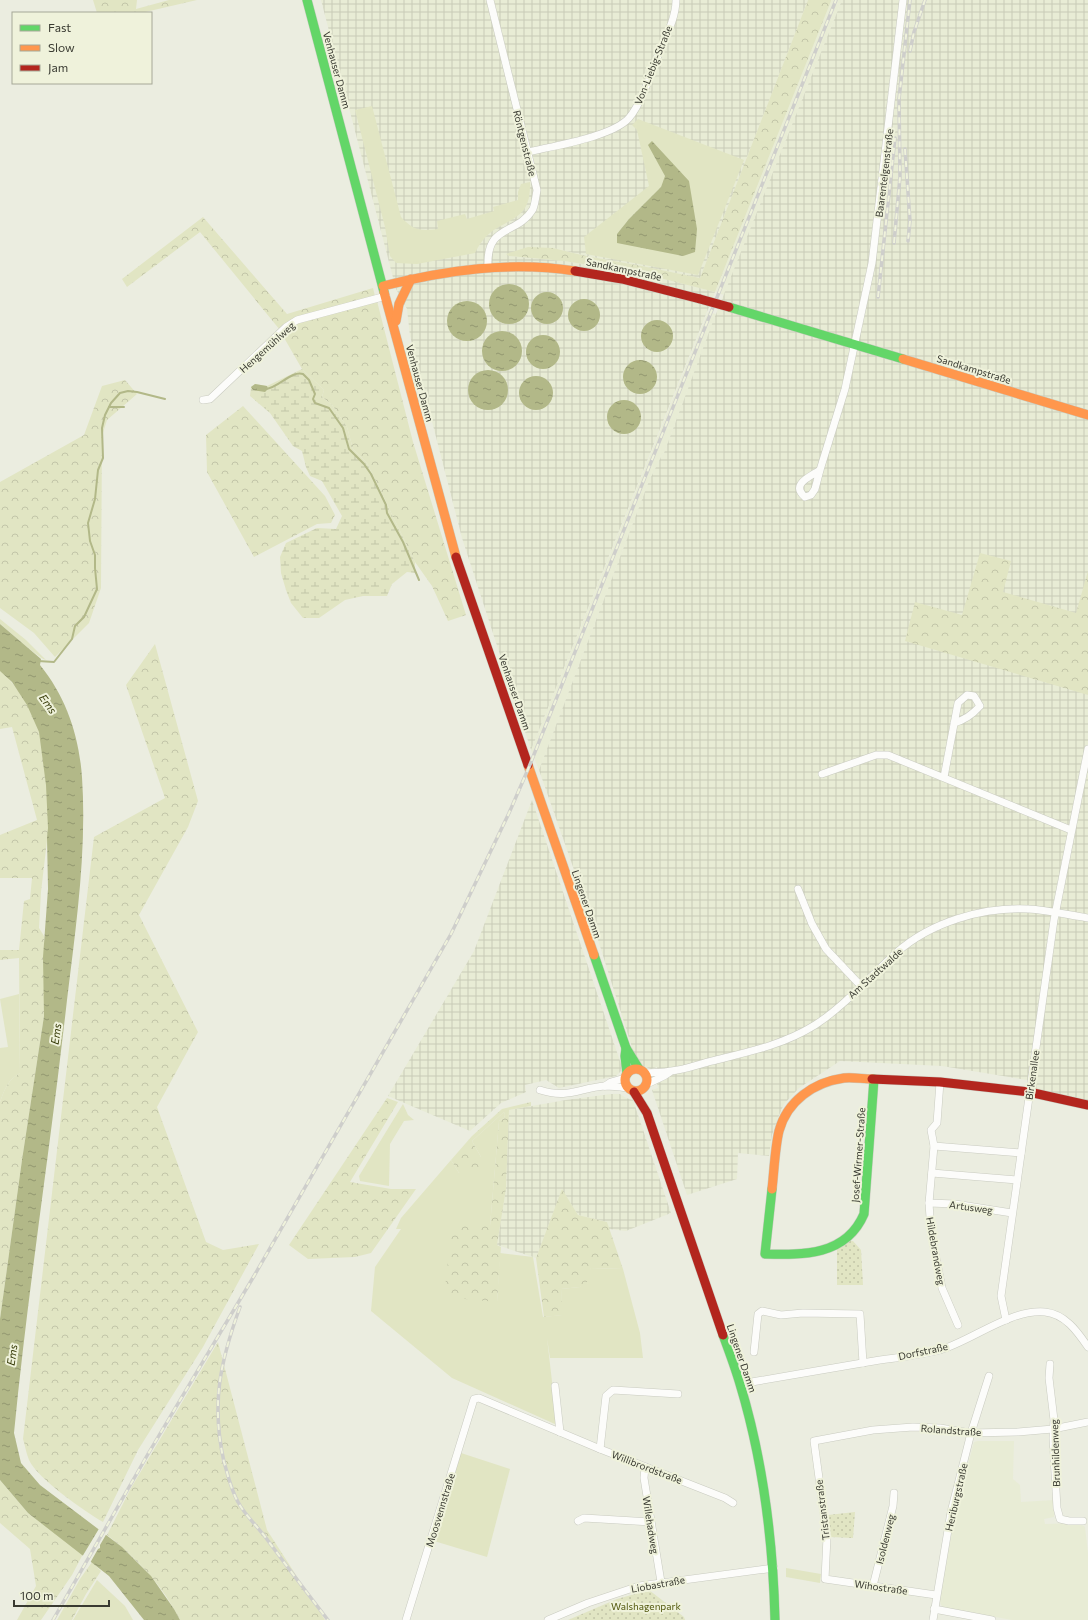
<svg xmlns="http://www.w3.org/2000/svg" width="1088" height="1620" font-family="Commissioner,sans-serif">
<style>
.built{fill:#e8ecd5}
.industrial{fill:url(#industrial-grid)}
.grass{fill:#e1e5c3;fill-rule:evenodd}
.forest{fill:url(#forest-crowns)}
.wetland{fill:url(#wetland-marsh)}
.park{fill:url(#park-dots)}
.water{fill:url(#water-ripples)}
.pier{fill:#ebede0}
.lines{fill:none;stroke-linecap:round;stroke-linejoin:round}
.stream{stroke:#b2b888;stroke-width:2}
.street-casing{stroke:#c9cbc0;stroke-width:8}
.fast-casing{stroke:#c9cbc0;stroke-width:10}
.slow-casing{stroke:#c9cbc0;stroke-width:10}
.jam-casing{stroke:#c9cbc0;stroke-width:10}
.street{stroke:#fcfcfa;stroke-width:7}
.fast{stroke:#63d668;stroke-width:9}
.slow{stroke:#ff974d;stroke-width:9}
.jam{stroke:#b3261e;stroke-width:9}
.rail-casing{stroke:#cececb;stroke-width:3.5}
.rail{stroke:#eff2db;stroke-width:2;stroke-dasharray:6;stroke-linecap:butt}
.jam-bridge-casing{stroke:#c9cbc0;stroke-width:10;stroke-linecap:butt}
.jam-bridge{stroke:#b3261e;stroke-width:9}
.labels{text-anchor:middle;stroke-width:4;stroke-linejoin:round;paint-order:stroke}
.street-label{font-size:10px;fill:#393a31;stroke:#eff2db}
.park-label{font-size:10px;fill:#52580e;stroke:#eff2db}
.water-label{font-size:11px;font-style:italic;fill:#343805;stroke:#eff2db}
</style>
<defs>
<pattern id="industrial-grid" width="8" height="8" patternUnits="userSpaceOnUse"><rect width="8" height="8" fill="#e8ecd5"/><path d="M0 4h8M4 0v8" fill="none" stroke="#c8cbb7"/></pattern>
<pattern id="forest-crowns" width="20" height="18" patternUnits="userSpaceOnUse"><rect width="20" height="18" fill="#e1e5c3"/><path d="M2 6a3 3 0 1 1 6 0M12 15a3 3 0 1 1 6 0" fill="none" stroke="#c2c5a8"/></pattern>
<pattern id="wetland-marsh" width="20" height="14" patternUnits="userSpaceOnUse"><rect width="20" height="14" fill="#e1e5c3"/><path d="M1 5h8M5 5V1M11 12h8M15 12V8" fill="none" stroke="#c2c5a8"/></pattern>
<pattern id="park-dots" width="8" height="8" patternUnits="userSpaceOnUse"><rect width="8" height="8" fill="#e1e5c3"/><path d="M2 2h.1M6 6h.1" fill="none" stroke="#c2c5a8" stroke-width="1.8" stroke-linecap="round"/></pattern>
<pattern id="water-ripples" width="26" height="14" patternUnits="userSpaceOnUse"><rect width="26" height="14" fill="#b2b888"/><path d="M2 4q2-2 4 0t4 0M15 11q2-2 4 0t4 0" fill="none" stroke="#929770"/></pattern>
</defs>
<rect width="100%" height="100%" fill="#ebede0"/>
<g class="built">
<path d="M 831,0 L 842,0 L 724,295 L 715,292 Z"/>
<path d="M 708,312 L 716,314 L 664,453 L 662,455 L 649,481 L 539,770 L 531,750 Z"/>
<path d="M 978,1441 L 1014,1441 L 1013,1479 L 1020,1485 L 1021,1502 L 1054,1500 L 1054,1517 L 1044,1519 L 1045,1524 L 1079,1523 L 1085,1527 L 1088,1553 L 1088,1620 L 1012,1620 L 946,1608 L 941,1605 L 939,1599 L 957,1506 L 974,1442 Z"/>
</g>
<g class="industrial">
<path d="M 321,0 L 808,0 L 700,278 L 642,266 L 586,256 L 553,248 L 509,256 L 564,261 L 640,273 L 715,292 L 531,750 L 462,538 L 410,336 L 407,309 L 396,289 Z"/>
<path d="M 842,0 L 1088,0 L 1088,1101 L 1032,1088 L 1033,1081 L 942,1066 L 840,1061 L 799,1088 L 784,1104 L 777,1120 L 772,1135 L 769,1156 L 738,1153 L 737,1179 L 687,1195 L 652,1090 L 658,1088 L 657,1083 L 661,1082 L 657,1067 L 651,1069 L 643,1066 L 635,1057 L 593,924 L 539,770 L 649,481 L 662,455 L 664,453 L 712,324 Z"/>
<path d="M 532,800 L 621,1064 L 621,1071 L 616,1076 L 559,1088 L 546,1080 L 525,1085 L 526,1092 L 501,1103 L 470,1131 L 388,1096 L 474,951 Z"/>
<path d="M 611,1094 L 620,1094 L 626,1098 L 633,1100 L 671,1213 L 626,1231 L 609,1229 L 607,1222 L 578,1215 L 562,1190 L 536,1258 L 497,1245 L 506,1189 L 509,1110 L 566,1100 Z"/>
</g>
<g class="grass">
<path d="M 372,106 L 401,217 C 414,231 420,231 438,229 L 437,221 L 465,214 L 467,219 L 494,211 L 493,207 L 518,200 L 518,192 L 521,184 L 530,182 C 530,189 530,197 527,204 C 521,219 502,223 490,233 C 483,239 479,245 475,253 L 417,264 L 396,263 L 390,256 L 385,227 L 355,110 Z"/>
<path d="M 638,119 L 744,160 L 698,275 L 586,254 L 584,237 L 649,186 L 637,130 L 632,125 ZM 659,162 L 697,229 L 617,243 L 617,234 L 629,219 L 661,187 L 665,176 Z"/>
<path d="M 0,619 L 26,640 L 46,660 C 38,658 9,631 0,624 Z"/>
<path d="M 19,994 L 20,1073 C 8,1080 5,1088 0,1102 L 0,1048 L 8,1047 L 0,999 Z"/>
<path d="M 403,1104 L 408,1115 L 414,1120 L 404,1121 L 390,1144 L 389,1186 L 360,1181 L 359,1176 Z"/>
<path d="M 504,1112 L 505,1115 L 504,1118 L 499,1121 L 490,1226 L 497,1302 L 500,1253 L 533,1257 L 543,1317 L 562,1315 L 561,1289 L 580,1287 L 591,1268 L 623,1269 L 640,1333 L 643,1358 L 550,1358 L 547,1338 L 557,1425 L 452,1378 L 371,1311 L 375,1267 L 401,1229 L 396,1229 L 401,1218 L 451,1160 L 459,1173 L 481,1157 L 472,1141 Z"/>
<path d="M 461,1453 L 510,1469 L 487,1557 L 434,1541 Z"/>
<path d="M 786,1568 L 821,1574 L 820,1583 L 786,1577 Z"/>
<path d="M 97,1580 L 125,1606 L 133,1620 L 73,1620 Z"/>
</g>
<g class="forest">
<path d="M 93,0 L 137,0 L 136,9 L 169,0 L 197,0 L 141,13 L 97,13 Z"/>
<path d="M 808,0 L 831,0 L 831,1 L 715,292 L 640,273 L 564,261 L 509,256 L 506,254 L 528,247 L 553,248 L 586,256 L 642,266 L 700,278 Z"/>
<path d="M 203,217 L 287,314 L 373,288 L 375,296 L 300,317 L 280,330 L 200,232 L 127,287 L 122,279 Z"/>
<path d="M 377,301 L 413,442 L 466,615 L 448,621 L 432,586 L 415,562 L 367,463 L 353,449 L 347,427 L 332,405 L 322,397 L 324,390 L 302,369 L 283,336 L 297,324 L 308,319 Z"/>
<path d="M 125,380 L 137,394 L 107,420 L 102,436 L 101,588 L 89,623 L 55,657 L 34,633 L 0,608 L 0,482 L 84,435 L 102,386 Z"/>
<path d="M 243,406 L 325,496 L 335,515 L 331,523 L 317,524 L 254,557 L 207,472 L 206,435 Z"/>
<path d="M 980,553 L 1011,561 L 1003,592 L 1076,613 L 1088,571 L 1088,695 L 905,641 L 915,602 L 962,615 Z"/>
<path d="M 155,644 L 198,801 L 188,827 L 139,915 L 198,1032 L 157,1107 L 206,1242 L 223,1250 L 259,1244 L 203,1347 L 138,1450 L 103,1522 C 84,1511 38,1479 29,1460 C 26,1453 25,1445 23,1439 L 94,837 L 165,798 L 126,685 Z"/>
<path d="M 0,668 L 29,704 L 43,731 L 52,825 L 48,832 L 41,892 L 39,928 L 44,936 L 44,1016 L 22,1160 L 0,1319 L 0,1102 C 5,1088 8,1080 20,1073 L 19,958 L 0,960 L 0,950 L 19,950 L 24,901 L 30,899 L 32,878 L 0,878 L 0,835 L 37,820 L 12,727 L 0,729 Z"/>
<path d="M 387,1098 L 398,1102 L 350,1182 L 391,1189 L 416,1189 L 371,1253 L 355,1257 L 308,1259 L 289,1245 Z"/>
<path d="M 531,1102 L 531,1106 L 509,1110 L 506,1189 L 497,1245 L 501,1247 L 497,1302 L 444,1297 L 452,1224 L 490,1226 L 499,1121 L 504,1118 L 505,1115 L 504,1112 L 472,1141 L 481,1157 L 481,1164 L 476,1170 L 459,1173 L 451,1160 L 472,1136 L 502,1109 Z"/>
<path d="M 562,1189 L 578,1215 L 607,1222 L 623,1269 L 591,1268 L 587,1282 L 580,1287 L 561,1289 L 563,1315 L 544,1317 L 536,1258 Z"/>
<path d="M 218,1342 L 267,1530 L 325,1620 L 180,1620 C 163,1586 137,1558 107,1535 L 131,1488 Z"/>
<path d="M 0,1480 L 28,1513 L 83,1554 L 72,1575 L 41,1620 L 17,1620 L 36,1586 L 30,1549 L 0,1523 Z"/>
<path d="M 92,1562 L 101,1571 L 86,1594 L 72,1620 L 57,1620 L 80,1579 Z"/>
</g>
<path class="wetland" d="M 302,369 L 324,390 L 322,397 L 332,405 L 347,427 L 353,449 L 367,463 L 415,562 L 415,573 L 407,572 L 392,584 L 387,596 L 363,596 L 345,600 L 319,618 L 303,618 L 291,603 L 286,590 L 281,573 L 280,557 L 286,543 L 317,528 L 336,529 L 342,516 L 322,481 L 310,476 L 306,467 L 302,451 L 293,446 L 270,413 L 250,396 L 251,387 L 255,384 L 267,386 Z"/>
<g class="park">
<path d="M 850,1241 L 853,1241 L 861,1250 L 863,1285 L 837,1285 L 837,1249 Z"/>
<path d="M 855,1512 L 853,1538 L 830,1537 L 828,1515 Z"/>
<path d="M 649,1590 L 684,1617 L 685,1620 L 568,1620 L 617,1599 Z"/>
</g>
<g class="water">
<path d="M 652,141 L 689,181 L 697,229 L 695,252 L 683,256 L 617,243 L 617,234 L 629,219 L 661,187 L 665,176 L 648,145 Z"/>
<circle cx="509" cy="304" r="20"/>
<circle cx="547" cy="308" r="16"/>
<circle cx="584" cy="315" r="16"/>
<circle cx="467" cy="321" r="20"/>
<circle cx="657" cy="336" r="16"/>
<circle cx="502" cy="351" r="20"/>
<circle cx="543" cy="352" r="17"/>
<circle cx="640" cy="377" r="17"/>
<circle cx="488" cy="390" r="20"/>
<circle cx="536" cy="393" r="17"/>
<path d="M 255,384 L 267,386 L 268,389 L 265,392 L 253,390 L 251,387 Z"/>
<circle cx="624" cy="417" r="17"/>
<path d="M 0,624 L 41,659 L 40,665 C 66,697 79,735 82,777 C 87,851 76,926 67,1000 C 51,1144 28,1288 14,1433 L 21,1463 L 40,1485 L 122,1547 L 151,1576 L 174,1609 L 180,1620 L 144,1620 L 109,1576 L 28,1513 L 0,1480 L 0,1319 L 22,1160 L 44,1016 L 43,957 L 48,889 L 47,837 L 48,828 L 46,785 L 39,732 L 27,705 L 12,682 L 0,671 Z"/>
</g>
<path class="pier" d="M 100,1527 L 107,1533 L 100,1545 L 100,1548 L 98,1549 L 90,1563 L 82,1557 Z"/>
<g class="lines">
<g class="stream">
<path d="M 266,389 C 278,388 292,370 303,374 L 309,380 L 315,394 L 313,399 L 315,403 L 329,408 L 343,428 L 349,449 L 364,464 L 371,474 L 386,505 L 387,513 L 403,542 L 419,580"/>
<path d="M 109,407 L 124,407"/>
<path d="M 38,661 L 54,662 L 72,639 L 75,626 L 84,617 L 97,589 L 95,568 L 95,555 L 90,541 L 88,523 L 95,499 L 98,470 L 103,458 L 102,428 L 105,415 L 111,403 L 120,393 L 128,391 L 137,392 L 165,399"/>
</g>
<defs>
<g id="street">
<path d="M 528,152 C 553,146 612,137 629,118 C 641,104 650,76 657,58 C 664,40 676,19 676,0"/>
<path d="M 488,267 C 486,223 517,236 533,209 C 535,204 536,196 537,190 L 490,0"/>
<path d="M 203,400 L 210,399 L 286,327 L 297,320 L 386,296"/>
<path d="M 820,470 C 810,477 790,484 805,497 L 811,495 L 815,489 L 820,470 L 845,389 L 872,263 L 903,0"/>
<path d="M 822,774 L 876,755 L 888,755 L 1071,830"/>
<path d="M 944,777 L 958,703 L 967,695 L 974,696 L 980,706 C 973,714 965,720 954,723"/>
<path d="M 798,889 L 812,924 L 826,949 L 861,986"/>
<path d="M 644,1073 C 653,1072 663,1073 671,1071 C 685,1070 699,1064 712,1061 C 748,1052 783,1045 815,1025 C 843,1007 871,976 896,953 C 931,922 982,907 1028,909 C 1048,910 1068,915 1088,918"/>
<path d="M 940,1082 L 937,1123 L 931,1130 L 934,1146 L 929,1203 L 931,1232 L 942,1288 L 958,1325"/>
<path d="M 647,1084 L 664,1076 L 670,1072"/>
<path d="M 605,1086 L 611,1082 L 625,1078"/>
<path d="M 540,1090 C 568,1099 579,1088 605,1086 C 612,1086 620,1087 627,1088"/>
<path d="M 934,1146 L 1021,1153"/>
<path d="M 932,1173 L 1017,1180"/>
<path d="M 929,1203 L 955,1204 L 1012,1213"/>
<path d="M 1006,1320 L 1001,1296 L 1054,920 L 1088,749"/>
<path d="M 754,1352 L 758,1314 L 762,1311 L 781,1315 L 803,1313 L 860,1314 L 863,1363"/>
<path d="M 1050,1364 L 1049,1378 L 1054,1420 L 1053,1438 L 1057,1508 L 1060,1519 L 1069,1521 L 1083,1521"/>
<path d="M 740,1384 C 783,1377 825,1369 868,1362 C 891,1358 918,1356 940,1350 C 973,1340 1010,1309 1045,1312 C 1065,1314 1077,1331 1088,1347"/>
<path d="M 555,1386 L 560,1432"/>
<path d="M 600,1449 L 606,1396 L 613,1390 L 678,1394"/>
<path d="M 645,1467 L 644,1478 L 661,1582"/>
<path d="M 578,1521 L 584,1518 L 651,1522"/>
<path d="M 873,1586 L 893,1506 L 894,1493"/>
<path d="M 936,1595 L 825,1579 L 827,1537 L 814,1441 L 873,1430 L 913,1427 L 940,1428 L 971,1433 L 1018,1432 L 1053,1429 L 1088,1422"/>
<path d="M 934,1609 L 992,1620"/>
<path d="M 406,1620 L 474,1399 L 479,1398 L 600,1449 L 725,1498 L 733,1503"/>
<path d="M 548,1620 L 588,1603 L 639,1586 L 774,1568"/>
<path d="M 933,1620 L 951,1512 L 971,1433 L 989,1376"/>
</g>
<g id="fast">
<path d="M 307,0 L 384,292"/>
<path d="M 729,307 L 903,359"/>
<path d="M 594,955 L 626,1048 L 639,1069"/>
<path d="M 626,1048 L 625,1056 L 627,1074"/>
<path d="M 772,1189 L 765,1254 C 803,1255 846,1256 864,1214 L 874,1079"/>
<path d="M 723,1335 C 729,1351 735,1367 740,1384 C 763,1460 773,1540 775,1620"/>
</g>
<g id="slow">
<path d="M 383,286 C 447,270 510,261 575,271"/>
<path d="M 384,292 L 456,557"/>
<path d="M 396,321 L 399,304 L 411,279"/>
<path d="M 903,359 L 1088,415"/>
<path d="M 528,765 L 594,955"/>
<circle cx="636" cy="1080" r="11"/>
<path d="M 772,1189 C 774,1172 775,1147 779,1131 C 787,1101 814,1082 844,1078 C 853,1077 863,1079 872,1079"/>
</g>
<g id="jam">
<path d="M 575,271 L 622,279 L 700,299"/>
<path d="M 456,557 L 528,765"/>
<path d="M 872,1079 L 940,1082 L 1029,1092 L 1088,1105"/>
<path d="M 634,1092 L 647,1113 L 723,1335"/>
</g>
</defs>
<use href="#street" class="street-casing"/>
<use href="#fast" class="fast-casing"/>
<use href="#slow" class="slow-casing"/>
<use href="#jam" class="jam-casing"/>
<use href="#street" class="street"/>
<use href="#fast" class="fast"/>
<use href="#slow" class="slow"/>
<use href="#jam" class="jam"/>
<defs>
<g id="rail">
<path d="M 910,51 L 914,32 L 925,0"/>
<path d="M 905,149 L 910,221 L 908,241"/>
<path d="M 894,243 L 900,177 L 899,99 L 910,0"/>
<path d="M 878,297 L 895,138"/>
<path d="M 240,1307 C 220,1362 211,1404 224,1462 C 228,1475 231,1490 238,1502 C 245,1515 257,1526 266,1538 C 286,1565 307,1593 328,1620"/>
<path d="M 53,1620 L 148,1454 L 254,1276 L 451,934 L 509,813 L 529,767 L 836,0"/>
</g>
</defs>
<use href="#rail" class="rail-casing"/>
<use href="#rail" class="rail"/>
<defs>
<path id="jam-bridge" d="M 700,299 L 729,307"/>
</defs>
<use href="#jam-bridge" class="jam-bridge-casing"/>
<use href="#jam-bridge" class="jam-bridge"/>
</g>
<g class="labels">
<g class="street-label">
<text transform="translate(653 65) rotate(-68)" y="4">Von-Liebig-Straße</text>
<text transform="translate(337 70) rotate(75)" y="4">Venhauser Damm</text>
<text transform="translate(525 143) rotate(76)" y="4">Röntgenstraße</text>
<text transform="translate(884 173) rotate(-83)" y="4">Baarentelgenstraße</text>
<text transform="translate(624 269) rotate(12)" y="4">Sandkampstraße</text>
<text transform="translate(267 347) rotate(-42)" y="4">Hengemühlweg</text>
<text transform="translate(974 369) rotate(17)" y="4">Sandkampstraße</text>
<text transform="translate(420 383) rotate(75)" y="4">Venhauser Damm</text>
<text transform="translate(515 692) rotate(71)" y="4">Venhauser Damm</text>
<text transform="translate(587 904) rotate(71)" y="4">Lingener Damm</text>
<text transform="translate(875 973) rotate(-42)" y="4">Am Stadtwalde</text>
<text transform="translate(1032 1075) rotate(-82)" y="4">Birkenallee</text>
<text transform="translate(858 1155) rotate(-86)" y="4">Josef-Wirmer-Straße</text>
<text transform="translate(971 1207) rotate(8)" y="4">Artusweg</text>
<text transform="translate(936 1251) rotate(80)" y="4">Hildebrandweg</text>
<text transform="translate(923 1351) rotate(-12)" y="4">Dorfstraße</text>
<text transform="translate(742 1358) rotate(71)" y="4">Lingener Damm</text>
<text transform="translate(951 1430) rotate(4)" y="4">Rolandstraße</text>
<text transform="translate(1055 1453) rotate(-92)" y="4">Brunhildenweg</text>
<text transform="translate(647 1467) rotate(21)" y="4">Willibrordstraße</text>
<text transform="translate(956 1497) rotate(-77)" y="4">Heriburgstraße</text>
<text transform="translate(440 1510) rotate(-73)" y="4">Moosvennstraße</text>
<text transform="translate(822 1510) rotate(-97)" y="4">Tristanstraße</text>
<text transform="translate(651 1525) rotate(81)" y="4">Willehadweg</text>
<text transform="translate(885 1539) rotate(-76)" y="4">Isoldenweg</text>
<text transform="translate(658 1584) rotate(-10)" y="4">Liobastraße</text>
<text transform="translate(881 1587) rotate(8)" y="4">Wihostraße</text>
</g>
<g class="park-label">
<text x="646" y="1610">Walshagenpark</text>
</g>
<g class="water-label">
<text transform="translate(48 704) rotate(54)" y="4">Ems</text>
<text transform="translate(56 1034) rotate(-82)" y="4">Ems</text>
<text transform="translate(12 1355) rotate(-82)" y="4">Ems</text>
</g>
</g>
<rect x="12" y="12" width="140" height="72" fill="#eff2db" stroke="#a6a897"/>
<rect x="20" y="25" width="20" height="6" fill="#63d668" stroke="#a6a897"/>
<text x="48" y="32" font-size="12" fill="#393a31">Fast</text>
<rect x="20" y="45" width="20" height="6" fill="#ff974d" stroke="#a6a897"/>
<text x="48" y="52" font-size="12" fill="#393a31">Slow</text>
<rect x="20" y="65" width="20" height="6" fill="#b3261e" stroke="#a6a897"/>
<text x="48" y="72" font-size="12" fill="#393a31">Jam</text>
<path d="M14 1600v6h95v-6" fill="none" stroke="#393a31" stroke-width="2"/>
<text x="20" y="1600" font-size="12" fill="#393a31" stroke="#eff2db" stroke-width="3" paint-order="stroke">100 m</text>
</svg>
